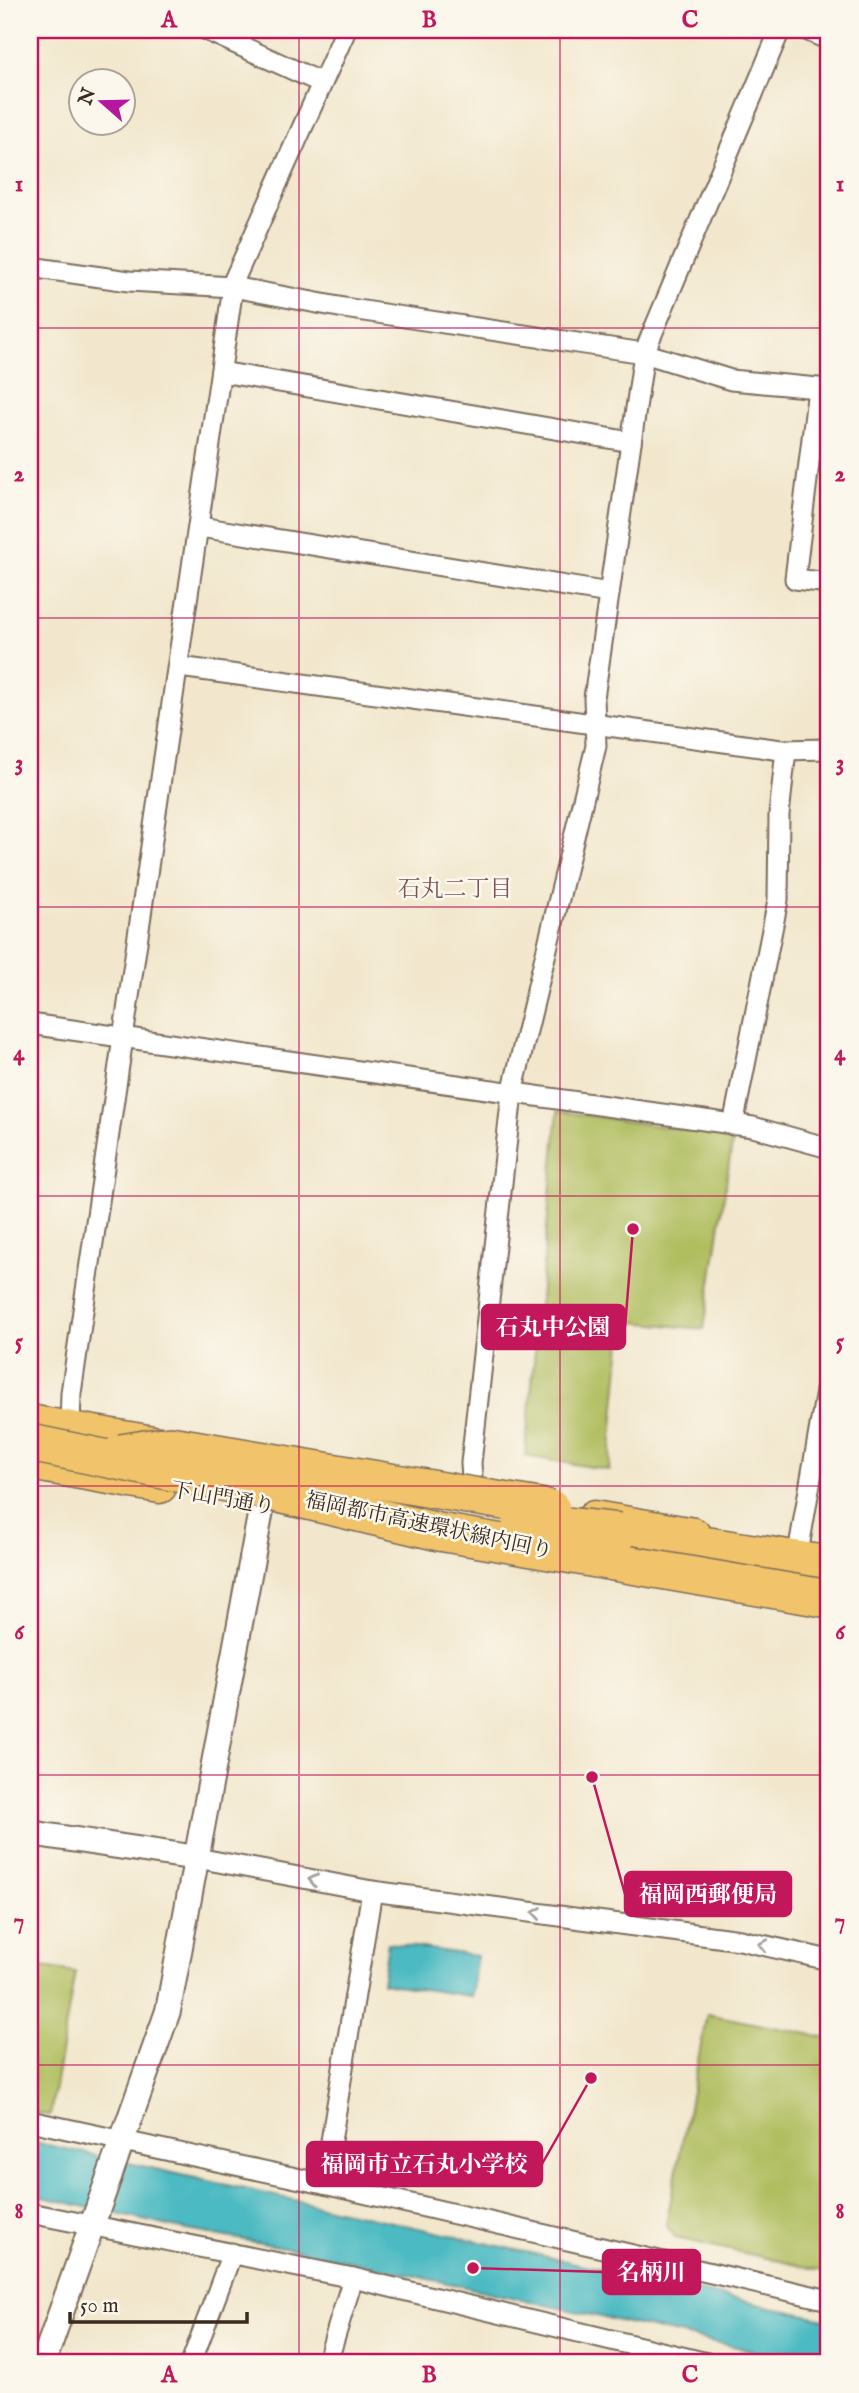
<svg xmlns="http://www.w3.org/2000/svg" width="859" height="2393" font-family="'IM FELL English','Noto Serif JP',serif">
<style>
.green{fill:#b1be60;stroke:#76743f;stroke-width:2}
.water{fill:#4cbac2;stroke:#447270;stroke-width:2}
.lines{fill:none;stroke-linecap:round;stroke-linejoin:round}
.minor-casing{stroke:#7b6c5b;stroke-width:23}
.tertiary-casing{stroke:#7b6c5b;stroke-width:28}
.primary-casing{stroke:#7b6c5b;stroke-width:35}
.motorway-casing{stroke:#7b6c5b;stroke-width:40}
.minor{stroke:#fff;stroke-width:19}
.tertiary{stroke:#fff;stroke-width:24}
.primary{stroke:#f1c36a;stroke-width:32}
.motorway{stroke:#f1c36a;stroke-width:37}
.motorway-bridge-casing{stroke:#7b6c5b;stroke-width:40;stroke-linecap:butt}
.motorway-bridge{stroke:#f1c36a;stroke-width:37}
.oneway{stroke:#a79f9a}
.grid{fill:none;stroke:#c2185b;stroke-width:2;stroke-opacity:0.55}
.labels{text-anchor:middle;stroke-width:5;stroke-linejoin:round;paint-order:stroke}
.street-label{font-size:21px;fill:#3b2a1e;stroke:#fbf7ec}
.neighbourhood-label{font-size:23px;fill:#7c5457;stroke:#fbf7ec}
.leader{fill:none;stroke:#c2185b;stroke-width:2.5}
.callout-dot{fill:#c2185b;stroke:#fbf7ec;stroke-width:2.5}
.callout{fill:#c2185b;stroke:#c2185b;stroke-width:2.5}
.callout-label{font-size:23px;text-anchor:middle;font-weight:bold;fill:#fff}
.neatline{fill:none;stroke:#c2185b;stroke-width:2.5}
.grid-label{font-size:23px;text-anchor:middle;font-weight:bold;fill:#c2185b}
</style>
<rect width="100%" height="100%" fill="#fbf7ec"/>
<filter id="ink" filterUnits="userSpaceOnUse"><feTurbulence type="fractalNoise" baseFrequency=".0143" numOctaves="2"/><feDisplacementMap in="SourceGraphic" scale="14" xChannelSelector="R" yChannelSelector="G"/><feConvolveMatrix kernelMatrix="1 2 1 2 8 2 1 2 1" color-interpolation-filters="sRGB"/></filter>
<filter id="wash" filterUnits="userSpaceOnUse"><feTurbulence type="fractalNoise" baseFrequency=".00686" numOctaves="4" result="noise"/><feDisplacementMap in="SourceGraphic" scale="28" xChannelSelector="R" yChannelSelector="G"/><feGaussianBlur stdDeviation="1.57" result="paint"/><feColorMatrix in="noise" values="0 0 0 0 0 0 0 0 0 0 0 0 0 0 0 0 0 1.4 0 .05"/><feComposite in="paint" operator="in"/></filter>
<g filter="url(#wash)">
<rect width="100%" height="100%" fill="#f2e7cd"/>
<g class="green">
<path d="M 558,1111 L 733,1137 L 704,1329 L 623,1321 L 609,1470 L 525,1456 Z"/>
<path d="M 30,1965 L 75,1972 L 50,2116 L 30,2111 Z"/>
<path d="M 707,2014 L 829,2038 L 829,2272 L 676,2238 L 666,2225 Z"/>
</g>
<g class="water">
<path d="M 388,1943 L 477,1956 L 471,1996 L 382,1983 Z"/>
<path d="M 30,2141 L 829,2320 L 829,2363 L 809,2363 L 289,2248 L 182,2229 L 30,2194 Z"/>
</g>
</g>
<g filter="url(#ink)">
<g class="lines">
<defs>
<g id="minor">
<path d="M 206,30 L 322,83"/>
<path d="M 806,30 L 829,40"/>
<path d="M 30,267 L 129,281 L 233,287 L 344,308 L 644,353 L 731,380 L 829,389"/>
<path d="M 221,372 L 631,442"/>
<path d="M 818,389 L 795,579 L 829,583"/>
<path d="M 200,527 L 609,593"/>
<path d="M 180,667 L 781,750 L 829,749"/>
<path d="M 30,1024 L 753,1127 L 829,1148"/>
<path d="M 733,1125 L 778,900 L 779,815 L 786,750"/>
<path d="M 70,1427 L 71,1393 L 234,280 L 346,30"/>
<path d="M 473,1495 L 471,1463 L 512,1093 L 596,746 L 594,698 L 644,353 L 780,30"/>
<path d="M 798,1553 L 829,1374"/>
<path d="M 197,1858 L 372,1891 L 740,1940 L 829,1960"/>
<path d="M 30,2121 L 324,2184 L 829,2300"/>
<path d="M 324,2184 L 372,1891"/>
<path d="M 30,2213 L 353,2278 L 327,2363"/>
<path d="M 353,2278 L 707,2363"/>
<path d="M 191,2363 L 232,2253"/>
</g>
<g id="tertiary">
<path d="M 30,1833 L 197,1858"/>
<path d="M 43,2363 L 168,2011 L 267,1478"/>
</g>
<g id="primary">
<path d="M 30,1421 L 159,1443"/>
<path d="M 30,1464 L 160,1487"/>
<path d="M 594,1517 L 694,1534"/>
</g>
<g id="motorway">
<path d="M 587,1525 L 653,1553 L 690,1560"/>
<path d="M 665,1539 L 829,1565"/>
</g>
</defs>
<use href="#minor" class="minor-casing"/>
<use href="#tertiary" class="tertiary-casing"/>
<use href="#primary" class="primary-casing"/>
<use href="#motorway" class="motorway-casing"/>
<use href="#minor" class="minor"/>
<use href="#tertiary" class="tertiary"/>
<use href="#primary" class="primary"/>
<use href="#motorway" class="motorway"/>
<defs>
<g id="motorway-bridge">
<path d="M 30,1443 L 266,1491 L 439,1532 L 829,1599"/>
<path d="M 121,1453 L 170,1445 L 551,1509"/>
<path d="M 521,1521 L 619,1532"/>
</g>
</defs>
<use href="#motorway-bridge" class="motorway-bridge-casing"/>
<use href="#motorway-bridge" class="motorway-bridge"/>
</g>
<defs><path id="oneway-chevron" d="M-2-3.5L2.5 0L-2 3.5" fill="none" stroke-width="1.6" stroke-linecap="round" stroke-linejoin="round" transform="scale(1.75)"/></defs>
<g class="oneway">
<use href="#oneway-chevron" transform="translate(313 1880) rotate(-169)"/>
<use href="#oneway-chevron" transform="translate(537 1913) rotate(-172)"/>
<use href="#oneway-chevron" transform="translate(763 1945) rotate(-167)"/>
</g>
</g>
<path class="grid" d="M 299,30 L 299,2363M 560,30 L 560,2363M 30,328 L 829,328M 30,618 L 829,618M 30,907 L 829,907M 30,1196 L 829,1196M 30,1486 L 829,1486M 30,1775 L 829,1775M 30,2065 L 829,2065"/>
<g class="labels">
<g class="street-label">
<text transform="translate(223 1498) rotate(10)" y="7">下山門通り</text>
<text transform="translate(429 1525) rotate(12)" y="7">福岡都市高速環状線内回り</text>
</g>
<g class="neighbourhood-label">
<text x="455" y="896">石丸二丁目</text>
</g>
</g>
<path class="leader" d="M633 1229L625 1327M592 1777L625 1894M591 2078L542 2164M473 2268L603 2272"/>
<g class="callout-dot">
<circle cx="633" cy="1229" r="7"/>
<circle cx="592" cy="1777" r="7"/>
<circle cx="591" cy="2078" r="7"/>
<circle cx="473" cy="2268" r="7"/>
</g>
<g class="callout">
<rect x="482" y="1305" width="143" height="44" rx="7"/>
<rect x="625" y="1872" width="166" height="44" rx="7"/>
<rect x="307" y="2142" width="235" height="44" rx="7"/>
<rect x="603" y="2250" width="97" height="44" rx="7"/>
</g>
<g class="callout-label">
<text x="553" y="1335">石丸中公園</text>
<text x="708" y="1902">福岡西郵便局</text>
<text x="424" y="2172">福岡市立石丸小学校</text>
<text x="651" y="2280">名柄川</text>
</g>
<rect width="859" height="2393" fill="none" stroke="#fbf7ec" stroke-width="77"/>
<g transform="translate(102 102) rotate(290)"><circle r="33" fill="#fbf7ec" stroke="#aea59a" stroke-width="2"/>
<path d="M0-5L12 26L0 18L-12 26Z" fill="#b5179e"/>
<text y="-10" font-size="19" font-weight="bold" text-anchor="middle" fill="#3b2a1e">N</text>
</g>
<path d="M70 2312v10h177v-10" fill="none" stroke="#3b2a1e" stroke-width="3.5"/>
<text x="80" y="2312" font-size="21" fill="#3b2a1e" stroke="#fbf7ec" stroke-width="5" paint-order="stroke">50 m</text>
<rect x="38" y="38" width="782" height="2316" class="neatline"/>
<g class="grid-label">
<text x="169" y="27">A</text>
<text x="429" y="27">B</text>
<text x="690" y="27">C</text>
<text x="19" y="191">1</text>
<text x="840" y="191">1</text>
<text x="19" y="481">2</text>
<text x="840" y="481">2</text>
<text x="19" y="770">3</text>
<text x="840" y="770">3</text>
<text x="19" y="1060">4</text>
<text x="840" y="1060">4</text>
<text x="19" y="1349">5</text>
<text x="840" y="1349">5</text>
<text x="19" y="1639">6</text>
<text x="840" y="1639">6</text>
<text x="19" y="1928">7</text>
<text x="840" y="1928">7</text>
<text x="19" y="2218">8</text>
<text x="840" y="2218">8</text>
<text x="169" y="2382">A</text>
<text x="429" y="2382">B</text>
<text x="690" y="2382">C</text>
</g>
</svg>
